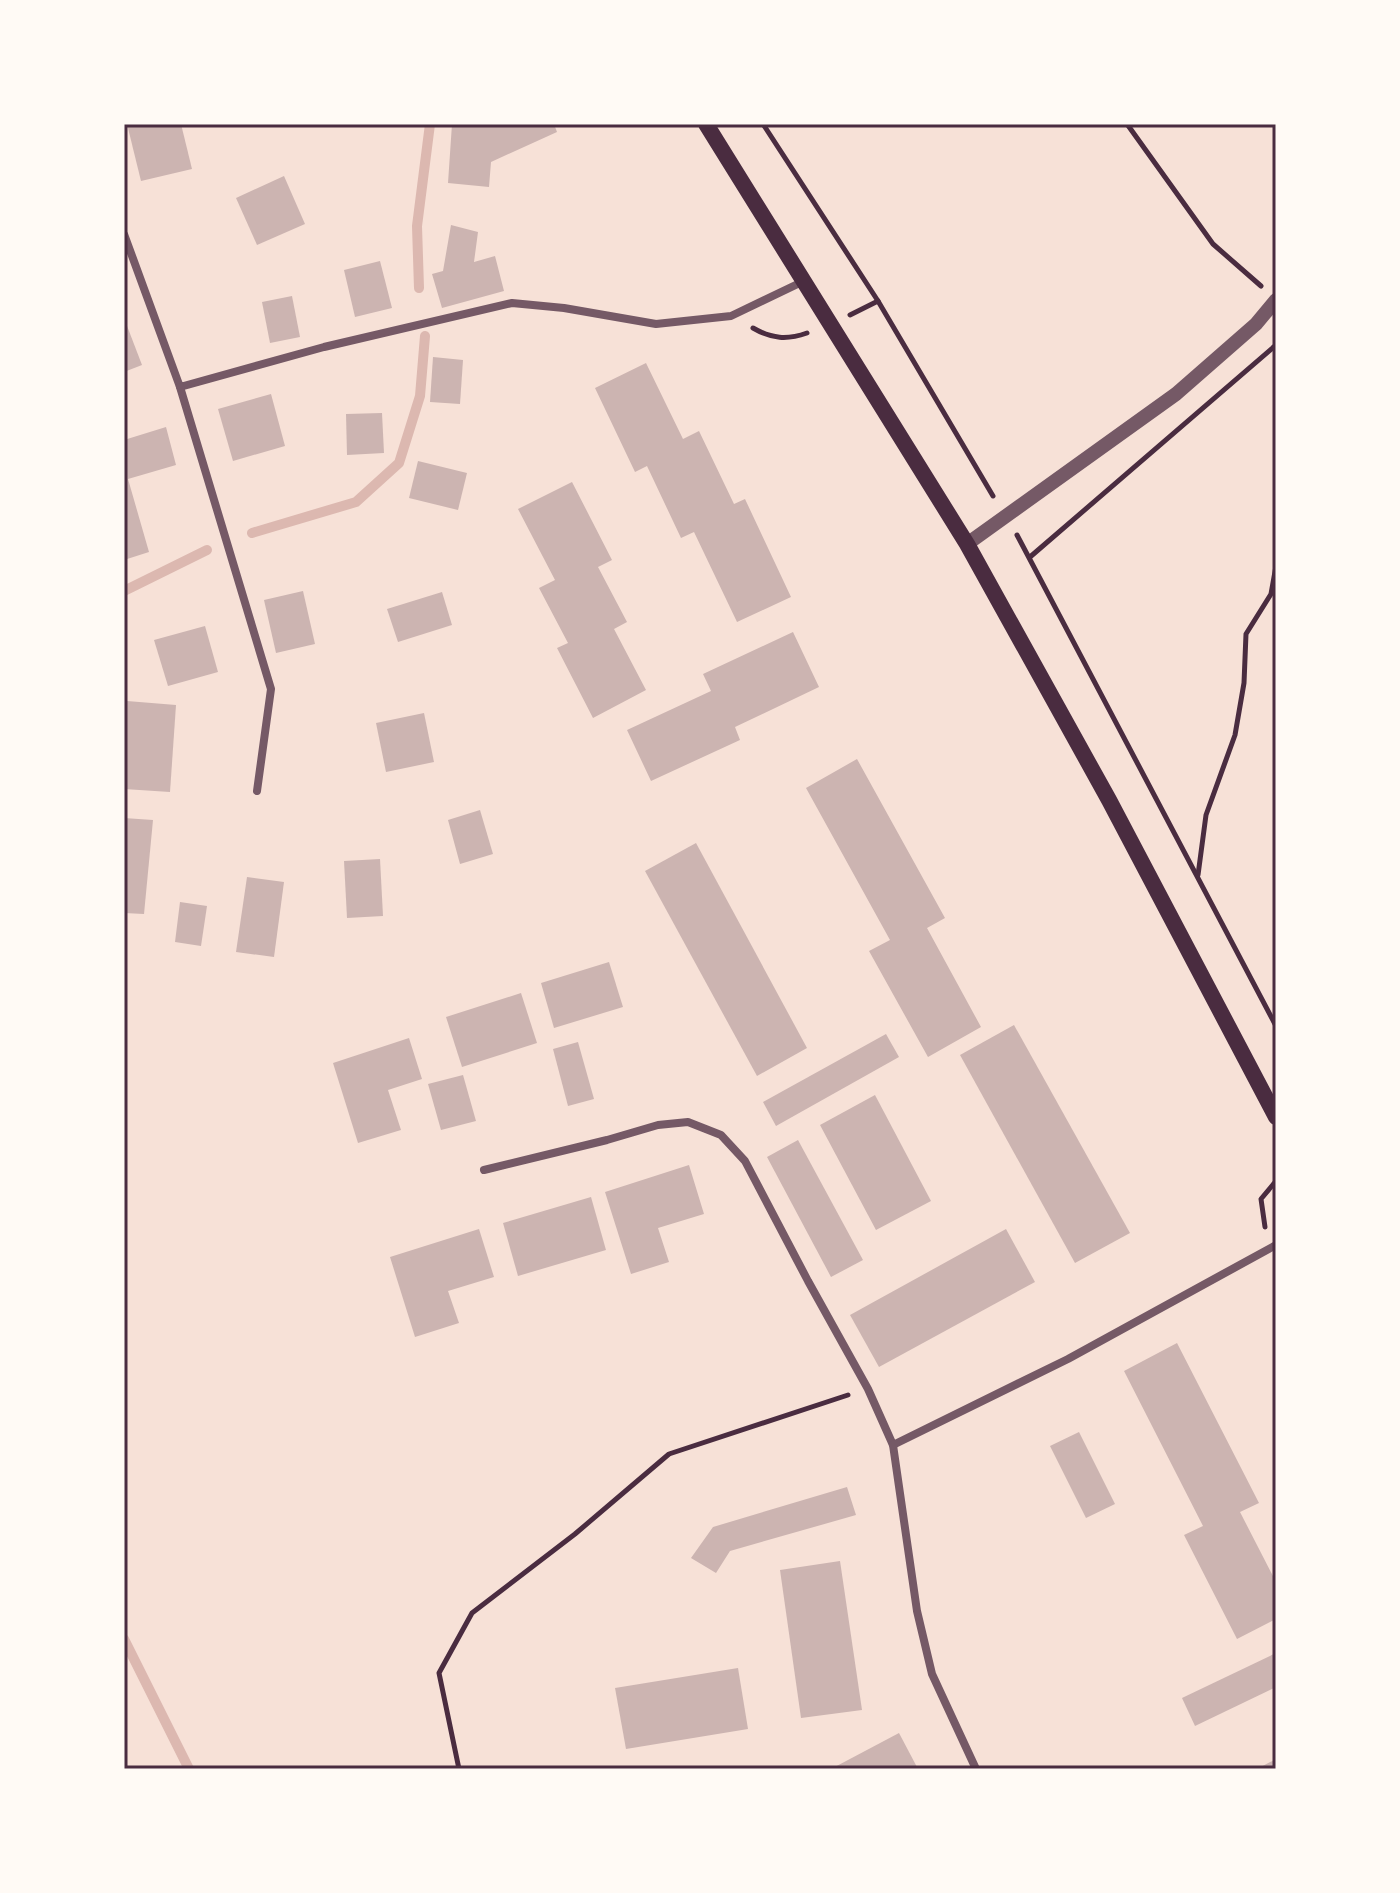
<svg xmlns="http://www.w3.org/2000/svg" width="1400" height="1893" font-family="Overpass,sans-serif">
<style>
.lines{fill:none;stroke-linecap:round;stroke-linejoin:round}
.stream{stroke:#dcb8b0;stroke-width:10}
.building{fill:#ccb4b1}
.path{stroke:#4a2c40;stroke-width:5}
.minor{stroke:#755966;stroke-width:8}
.tertiary{stroke:#755966;stroke-width:14}
.secondary{stroke:#4a2c40;stroke-width:16}
.neatline{fill:none;stroke:#4a2c40;stroke-width:3}
</style>
<rect width="100%" height="100%" fill="#f7e1d7"/>
<g class="lines">
<g class="stream">
<path d="M 419,288 L 417,226 L 430,124"/>
<path d="M 252,533 L 356,502 L 399,463 L 420,396 L 425,336"/>
<path d="M 124,591 L 207,550"/>
<path d="M 124,1639 L 189,1769"/>
</g>
</g>
<g class="building">
<path d="M 127,124 L 181,124 L 192,169 L 141,181 Z"/>
<path d="M 452,124 L 554,124 L 557,132 L 491,162 L 489,187 L 448,183 Z"/>
<path d="M 284,176 L 305,224 L 257,245 L 236,198 Z"/>
<path d="M 451,225 L 478,232 L 474,262 L 495,256 L 504,291 L 442,308 L 432,274 L 443,271 Z"/>
<path d="M 380,261 L 392,308 L 355,317 L 344,270 Z"/>
<path d="M 292,296 L 300,337 L 270,343 L 262,302 Z"/>
<path d="M 124,318 L 142,365 L 124,372 Z"/>
<path d="M 433,357 L 463,360 L 460,404 L 430,402 Z"/>
<path d="M 646,363 L 683,439 L 699,431 L 734,504 L 745,499 L 791,597 L 737,622 L 694,532 L 681,538 L 647,466 L 635,472 L 595,388 Z"/>
<path d="M 271,394 L 285,446 L 233,461 L 218,409 Z"/>
<path d="M 382,413 L 384,453 L 347,455 L 346,414 Z"/>
<path d="M 166,427 L 176,465 L 128,479 L 149,552 L 124,560 L 124,440 Z"/>
<path d="M 418,461 L 467,473 L 458,510 L 409,498 Z"/>
<path d="M 572,482 L 612,560 L 598,567 L 627,622 L 614,629 L 646,690 L 593,718 L 557,648 L 568,643 L 539,588 L 555,580 L 518,509 Z"/>
<path d="M 303,591 L 315,644 L 276,653 L 264,600 Z"/>
<path d="M 442,592 L 452,625 L 398,642 L 387,609 Z"/>
<path d="M 205,626 L 218,672 L 168,686 L 154,640 Z"/>
<path d="M 793,632 L 819,687 L 735,727 L 740,740 L 651,781 L 627,730 L 711,691 L 703,674 Z"/>
<path d="M 127,701 L 176,705 L 170,792 L 124,789 Z"/>
<path d="M 424,713 L 434,762 L 386,772 L 376,723 Z"/>
<path d="M 857,759 L 945,918 L 927,928 L 981,1027 L 928,1057 L 869,951 L 890,940 L 806,788 Z"/>
<path d="M 480,810 L 493,854 L 460,864 L 448,820 Z"/>
<path d="M 124,818 L 153,820 L 144,914 L 124,913 Z"/>
<path d="M 696,843 L 807,1048 L 757,1076 L 645,871 Z"/>
<path d="M 380,859 L 383,916 L 347,918 L 344,861 Z"/>
<path d="M 247,877 L 284,882 L 274,957 L 236,952 Z"/>
<path d="M 180,902 L 207,906 L 201,946 L 175,942 Z"/>
<path d="M 609,962 L 623,1007 L 554,1028 L 541,983 Z"/>
<path d="M 521,993 L 537,1043 L 462,1067 L 446,1017 Z"/>
<path d="M 1014,1025 L 1130,1233 L 1075,1263 L 960,1055 Z"/>
<path d="M 886,1034 L 899,1057 L 776,1126 L 763,1102 Z"/>
<path d="M 409,1038 L 422,1079 L 388,1090 L 401,1130 L 358,1143 L 333,1063 Z"/>
<path d="M 578,1042 L 594,1099 L 568,1106 L 553,1049 Z"/>
<path d="M 463,1075 L 476,1121 L 441,1130 L 428,1084 Z"/>
<path d="M 875,1095 L 931,1201 L 876,1230 L 820,1125 Z"/>
<path d="M 798,1140 L 863,1260 L 831,1277 L 767,1157 Z"/>
<path d="M 689,1165 L 704,1214 L 658,1228 L 669,1262 L 631,1274 L 605,1192 Z"/>
<path d="M 591,1197 L 606,1250 L 518,1276 L 503,1223 Z"/>
<path d="M 479,1229 L 494,1277 L 448,1291 L 459,1323 L 415,1337 L 390,1257 Z"/>
<path d="M 1006,1229 L 1035,1282 L 879,1367 L 850,1315 Z"/>
<path d="M 1177,1343 L 1259,1503 L 1240,1512 L 1276,1582 L 1276,1619 L 1237,1639 L 1184,1535 L 1203,1526 L 1124,1371 Z"/>
<path d="M 1079,1432 L 1115,1504 L 1086,1518 L 1050,1446 Z"/>
<path d="M 847,1487 L 856,1515 L 730,1551 L 716,1573 L 691,1558 L 713,1527 Z"/>
<path d="M 840,1561 L 862,1710 L 801,1718 L 780,1570 Z"/>
<path d="M 1276,1653 L 1276,1687 L 1195,1726 L 1182,1698 Z"/>
<path d="M 738,1668 L 748,1729 L 626,1749 L 615,1688 Z"/>
<path d="M 899,1733 L 918,1769 L 831,1769 Z"/>
<path d="M 1276,1759 L 1276,1769 L 1257,1769 Z"/>
</g>
<g class="lines">
<g class="path">
<path d="M 763,124 L 878,301 L 993,496"/>
<path d="M 1127,124 L 1213,244 L 1261,286"/>
<path d="M 850,315 L 878,301"/>
<path d="M 753,328 C 772,339 787,340 807,333"/>
<path d="M 1017,535 L 1276,1026"/>
<path d="M 1030,557 L 1276,345"/>
<path d="M 1198,875 L 1206,815 L 1235,735 L 1244,683 L 1246,634 L 1271,594 L 1276,566"/>
<path d="M 1265,1227 L 1261,1199 L 1276,1181"/>
<path d="M 459,1769 L 439,1673 L 472,1613 L 575,1534 L 669,1454 L 848,1395"/>
</g>
<g class="minor">
<path d="M 124,234 L 180,387 L 324,347 L 512,303 L 564,308 L 656,324 L 731,316 L 804,281"/>
<path d="M 180,387 L 271,689 L 257,791"/>
<path d="M 484,1170 L 607,1140 L 658,1125 L 688,1122 L 721,1135 L 745,1161 L 808,1281 L 868,1389 L 893,1445 L 917,1611 L 932,1674 L 976,1769"/>
<path d="M 893,1445 L 1068,1359 L 1276,1245"/>
</g>
<path class="tertiary" d="M 967,544 L 1176,394 L 1256,324 L 1276,300"/>
<path class="secondary" d="M 706,124 L 967,544 L 1109,800 L 1276,1117"/>
</g>
<rect width="1400" height="1893" fill="none" stroke="#fffaf5" stroke-width="252"/>
<rect x="126" y="126" width="1148" height="1641" class="neatline"/>
</svg>
